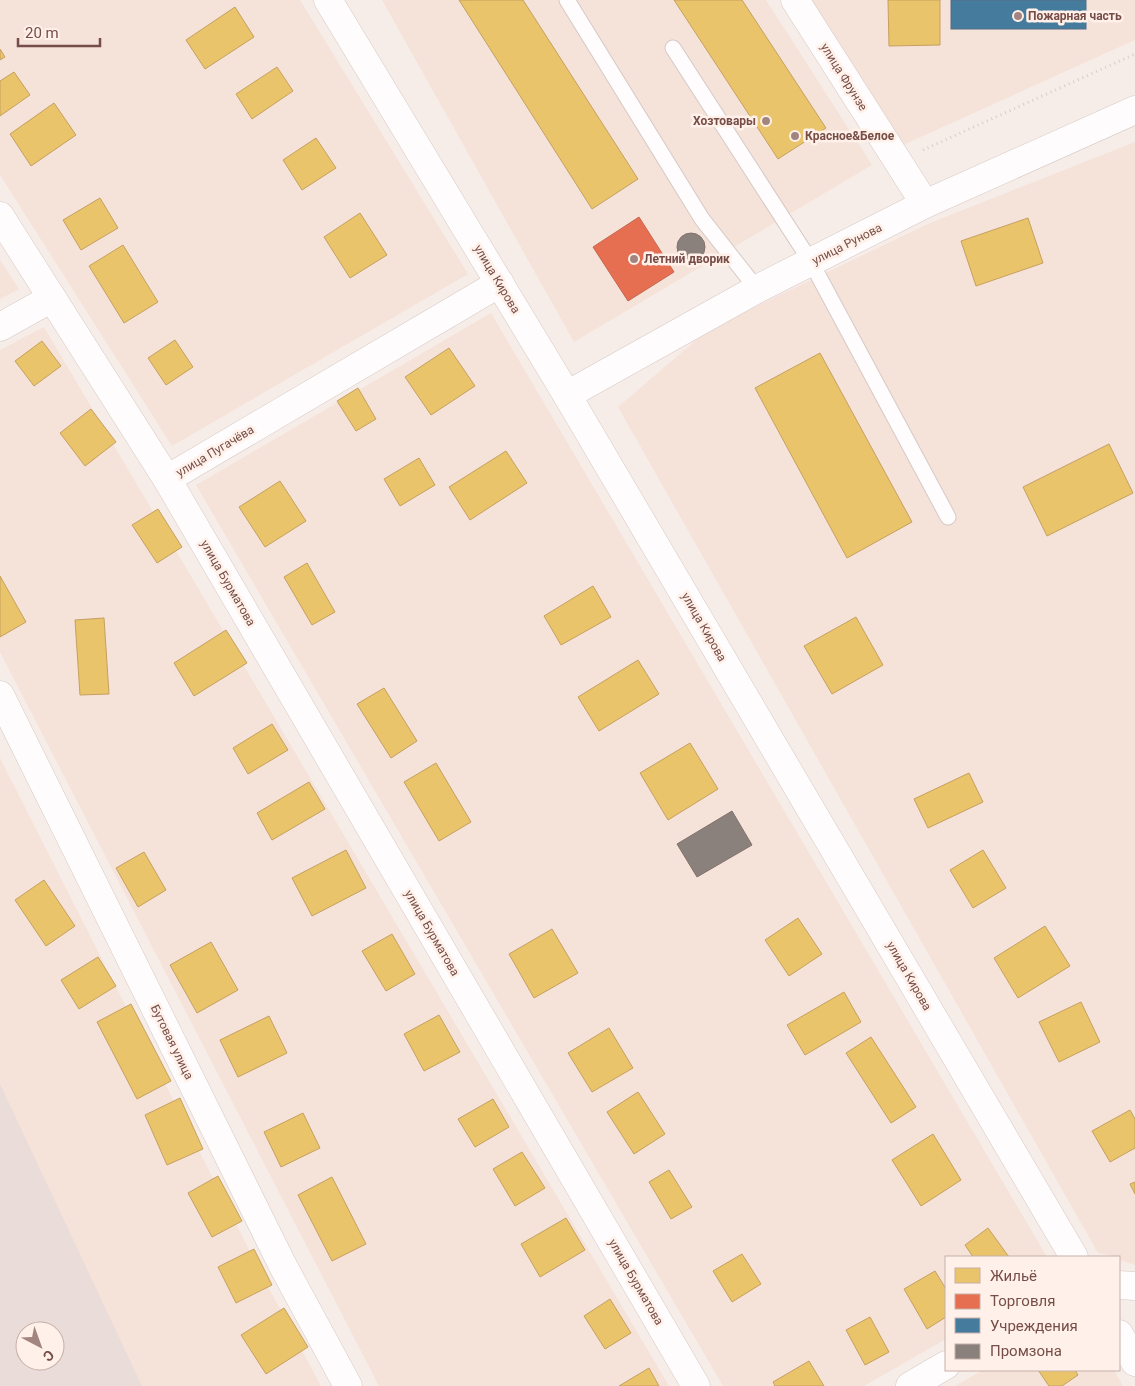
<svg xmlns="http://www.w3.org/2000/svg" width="1135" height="1386" font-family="Roboto,sans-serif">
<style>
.residential{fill:#f5e2d9;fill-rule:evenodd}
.industrial{fill:#eaddd9;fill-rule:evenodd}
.homes{fill:#e9c46a;stroke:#c6a060}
.shops{fill:#e76f51;stroke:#c5654e}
.public{fill:#457b9d;stroke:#546d83}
.industry{fill:#8a817c;stroke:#84716c}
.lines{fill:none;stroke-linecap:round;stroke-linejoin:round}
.lane-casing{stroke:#d6c9c5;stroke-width:17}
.street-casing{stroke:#d6c9c5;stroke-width:29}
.secondary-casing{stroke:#d6c9c5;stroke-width:29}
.path{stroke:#d8ccc9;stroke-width:3;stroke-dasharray:1 4;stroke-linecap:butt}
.lane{stroke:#fefcfc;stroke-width:15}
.street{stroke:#fefcfc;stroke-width:28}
.secondary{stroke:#fefcfc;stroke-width:28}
.poi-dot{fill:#a3857f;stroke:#fff1e9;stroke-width:2}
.labels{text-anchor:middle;stroke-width:5;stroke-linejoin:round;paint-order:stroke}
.poi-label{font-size:12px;font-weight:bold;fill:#764d47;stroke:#fff1e9;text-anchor:start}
.street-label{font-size:12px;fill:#764d47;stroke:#fff1e9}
</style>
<rect width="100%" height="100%" fill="#f7ede8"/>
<g class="residential">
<path d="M 0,0 L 300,0 L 468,274 L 172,446 L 0,175 Z"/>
<path d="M 382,0 L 766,0 L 872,165 L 574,342 Z"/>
<path d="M 811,0 L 1135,0 L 1135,40 L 903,145 Z"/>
<path d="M 1135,142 L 1135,1265 L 1119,1260 L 1119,1257 L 1098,1253 L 618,407 L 709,329 L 930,223 Z"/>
<path d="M 0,260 L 19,289 L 0,299 Z"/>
<path d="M 491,313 L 1047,1257 L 946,1257 L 946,1339 L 864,1386 L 723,1386 L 196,485 Z"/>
<path d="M 44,327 L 669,1386 L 379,1386 L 0,652 L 0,350 Z"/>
<path d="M 0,758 L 263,1277 L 321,1386 L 0,1386 ZM 25,1331 L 55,1331 L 55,1361 L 25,1361 Z"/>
<path d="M 983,1370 L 1114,1370 L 1123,1386 L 955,1386 Z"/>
</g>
<path class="industrial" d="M 0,1084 L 142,1386 L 0,1386 ZM 25,1331 L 55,1331 L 55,1361 L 25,1361 Z"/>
<g class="homes">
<path d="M 459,0 L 523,0 L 638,179 L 592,209 Z"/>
<path d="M 674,0 L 742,0 L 826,128 L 778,159 Z"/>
<path d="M 888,0 L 940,0 L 940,45 L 889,46 Z"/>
<path d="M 235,7 L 254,37 L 205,69 L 186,40 Z"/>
<path d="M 0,49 L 5,57 L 0,60 Z"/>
<path d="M 277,67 L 293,91 L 252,119 L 236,94 Z"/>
<path d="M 14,72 L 30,95 L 0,116 L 0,81 Z"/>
<path d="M 54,103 L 76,135 L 31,166 L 10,134 Z"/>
<path d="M 316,138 L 336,168 L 302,190 L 283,160 Z"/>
<path d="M 100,198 L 118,228 L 81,250 L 63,220 Z"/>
<path d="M 360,213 L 387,255 L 350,278 L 324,237 Z"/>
<path d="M 1028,218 L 1043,263 L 976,286 L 961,241 Z"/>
<path d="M 123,245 L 158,302 L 124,323 L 89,266 Z"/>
<path d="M 175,340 L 193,367 L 166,385 L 148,358 Z"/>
<path d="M 42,341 L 61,366 L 34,386 L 15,361 Z"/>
<path d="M 449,348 L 475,386 L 431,415 L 405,377 Z"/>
<path d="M 820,353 L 912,522 L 847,558 L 755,388 Z"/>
<path d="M 358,388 L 376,419 L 356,431 L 337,401 Z"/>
<path d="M 91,409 L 116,442 L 85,466 L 60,433 Z"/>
<path d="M 1109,444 L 1133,493 L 1047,536 L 1023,487 Z"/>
<path d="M 506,451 L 527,483 L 470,520 L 449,487 Z"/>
<path d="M 419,458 L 435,485 L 400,506 L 384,479 Z"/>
<path d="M 280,481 L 306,521 L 265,547 L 239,507 Z"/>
<path d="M 158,509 L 182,547 L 157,563 L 132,525 Z"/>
<path d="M 307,563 L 335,612 L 312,625 L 284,577 Z"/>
<path d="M 0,576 L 26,622 L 0,637 Z"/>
<path d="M 593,586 L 611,617 L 561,645 L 544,616 Z"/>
<path d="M 856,617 L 883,665 L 832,694 L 804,646 Z"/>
<path d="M 104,618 L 109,694 L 80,695 L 75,620 Z"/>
<path d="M 226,630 L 247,663 L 194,696 L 174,663 Z"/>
<path d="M 638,660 L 659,694 L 599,731 L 578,697 Z"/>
<path d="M 384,688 L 417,741 L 391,758 L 357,704 Z"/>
<path d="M 272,724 L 288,750 L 248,774 L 233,748 Z"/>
<path d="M 690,743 L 718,789 L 668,820 L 640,773 Z"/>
<path d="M 436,763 L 471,822 L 439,841 L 404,782 Z"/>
<path d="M 969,773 L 983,802 L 928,828 L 914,799 Z"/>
<path d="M 309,782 L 325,809 L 272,840 L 257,813 Z"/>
<path d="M 346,850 L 366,888 L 312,916 L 292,878 Z"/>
<path d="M 983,850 L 1006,888 L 973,908 L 950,870 Z"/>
<path d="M 144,852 L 166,890 L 138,907 L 116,868 Z"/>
<path d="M 44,880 L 75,926 L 46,946 L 15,900 Z"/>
<path d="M 798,918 L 822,954 L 789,976 L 765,940 Z"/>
<path d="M 1045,926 L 1070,966 L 1018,998 L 994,958 Z"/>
<path d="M 552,929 L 578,973 L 534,998 L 509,954 Z"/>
<path d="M 392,934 L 415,974 L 386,991 L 362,951 Z"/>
<path d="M 211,942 L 238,990 L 197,1013 L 170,965 Z"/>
<path d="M 98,957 L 116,986 L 79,1009 L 61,980 Z"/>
<path d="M 844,992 L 861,1022 L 805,1055 L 787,1025 Z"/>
<path d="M 1081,1002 L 1100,1042 L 1059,1062 L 1039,1022 Z"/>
<path d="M 131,1004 L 171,1081 L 137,1099 L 97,1022 Z"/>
<path d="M 439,1015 L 460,1052 L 424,1071 L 404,1034 Z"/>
<path d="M 269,1016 L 287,1053 L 238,1077 L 220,1040 Z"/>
<path d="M 609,1028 L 633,1068 L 592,1092 L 568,1053 Z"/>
<path d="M 871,1037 L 916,1107 L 891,1123 L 846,1053 Z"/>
<path d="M 638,1092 L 665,1134 L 634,1154 L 607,1112 Z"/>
<path d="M 180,1098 L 203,1149 L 167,1165 L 145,1115 Z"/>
<path d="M 493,1099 L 509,1127 L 475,1147 L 458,1119 Z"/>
<path d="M 1130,1110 L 1135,1119 L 1135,1148 L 1110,1162 L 1092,1131 Z"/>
<path d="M 303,1113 L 320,1148 L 281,1167 L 264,1132 Z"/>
<path d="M 933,1134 L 961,1180 L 921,1206 L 892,1160 Z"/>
<path d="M 522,1152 L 545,1188 L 515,1206 L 493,1169 Z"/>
<path d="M 669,1170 L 692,1207 L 671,1219 L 649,1182 Z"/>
<path d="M 218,1176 L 242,1221 L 212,1237 L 188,1193 Z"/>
<path d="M 332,1177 L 366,1244 L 332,1261 L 298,1195 Z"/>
<path d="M 1135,1182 L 1135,1194 L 1130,1184 Z"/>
<path d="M 566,1218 L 585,1250 L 540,1277 L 521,1244 Z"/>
<path d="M 988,1228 L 1009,1257 L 973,1257 L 965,1245 Z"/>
<path d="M 254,1249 L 272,1285 L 236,1303 L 218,1267 Z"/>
<path d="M 742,1254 L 761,1284 L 732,1302 L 713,1271 Z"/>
<path d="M 935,1271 L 946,1289 L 946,1317 L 927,1329 L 904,1289 Z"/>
<path d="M 610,1299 L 631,1333 L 605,1349 L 584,1316 Z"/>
<path d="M 284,1308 L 308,1347 L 266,1374 L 241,1335 Z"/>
<path d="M 870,1317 L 889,1352 L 865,1365 L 846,1330 Z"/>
<path d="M 809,1361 L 824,1386 L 775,1386 L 773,1382 Z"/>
<path d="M 649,1368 L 659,1386 L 619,1386 Z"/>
<path d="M 1038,1370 L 1075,1370 L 1078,1375 L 1062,1386 L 1049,1386 Z"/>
</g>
<path class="shops" d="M 639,217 L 674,272 L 628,301 L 593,247 Z"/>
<rect class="public" x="951" y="0" width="135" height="29"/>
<g class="industry">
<circle cx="691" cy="247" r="14"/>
<path d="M 732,811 L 752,845 L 697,877 L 677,844 Z"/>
</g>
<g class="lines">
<defs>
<g id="lane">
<path d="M 567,0 L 702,219 L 757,289"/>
<path d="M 673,48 L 811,262 L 948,517"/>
</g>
<g id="street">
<path d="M 795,0 L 925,204"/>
<path d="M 0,216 L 52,298"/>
<path d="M 0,327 L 52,298 L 167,479 L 500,283"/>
<path d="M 567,395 L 757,289 L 925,204 L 1135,110"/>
<path d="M 167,479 L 696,1386"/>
<path d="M 0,695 L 283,1266 L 348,1386"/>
<path d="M 1119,1285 L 1135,1286"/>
<path d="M 910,1386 L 946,1365"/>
</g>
<g id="secondary">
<path d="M 328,0 L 567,395 L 1074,1257"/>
<path d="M 1119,1334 L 1135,1362"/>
</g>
</defs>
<use href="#lane" class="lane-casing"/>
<use href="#street" class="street-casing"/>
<use href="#secondary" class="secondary-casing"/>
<path class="path" d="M 923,150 L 1135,54"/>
<use href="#lane" class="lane"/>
<use href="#street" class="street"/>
<use href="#secondary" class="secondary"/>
</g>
<g class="poi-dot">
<circle cx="1018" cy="16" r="5"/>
<circle cx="766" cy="121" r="5"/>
<circle cx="795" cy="136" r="5"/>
<circle cx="634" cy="259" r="5"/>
</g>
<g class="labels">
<g class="poi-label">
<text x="1028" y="20">Пожарная часть</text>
<text x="756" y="125" text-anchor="end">Хозтовары</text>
<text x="805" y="140">Красное&amp;Белое</text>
<text x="644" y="263">Летний дворик</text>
</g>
<g class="street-label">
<text transform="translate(844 77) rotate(58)" y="4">улица Фрунзе</text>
<text transform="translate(847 244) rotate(-27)" y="4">улица Рунова</text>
<text transform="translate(497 279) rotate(59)" y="4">улица Кирова</text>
<text transform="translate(215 451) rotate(-31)" y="4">улица Пугачёва</text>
<text transform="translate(228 583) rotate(60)" y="4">улица Бурматова</text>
<text transform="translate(704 627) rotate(60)" y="4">улица Кирова</text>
<text transform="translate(432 933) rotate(60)" y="4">улица Бурматова</text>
<text transform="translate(909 976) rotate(60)" y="4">улица Кирова</text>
<text transform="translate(172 1042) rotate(64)" y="4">Бутовая улица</text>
<text transform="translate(636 1282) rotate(60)" y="4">улица Бурматова</text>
</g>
</g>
<rect x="945" y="1256" width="175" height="115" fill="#fff1e9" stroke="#c8afa8"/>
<rect x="955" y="1268" width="25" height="15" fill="#e9c46a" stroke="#c8afa8"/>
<text x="990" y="1281" font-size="15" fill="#764d47">Жильё</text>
<rect x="955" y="1294" width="25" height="15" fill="#e76f51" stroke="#c8afa8"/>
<text x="990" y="1306" font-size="15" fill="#764d47">Торговля</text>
<rect x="955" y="1318" width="25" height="15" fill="#457b9d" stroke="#c8afa8"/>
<text x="990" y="1331" font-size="15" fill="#764d47">Учреждения</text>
<rect x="955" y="1344" width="25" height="15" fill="#8a817c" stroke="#c8afa8"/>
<text x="990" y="1356" font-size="15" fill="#764d47">Промзона</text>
<g transform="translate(40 1346) rotate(139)"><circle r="24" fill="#fff1e9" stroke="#c8afa8"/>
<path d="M0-4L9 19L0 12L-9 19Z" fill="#a3857f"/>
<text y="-8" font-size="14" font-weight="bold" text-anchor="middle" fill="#764d47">С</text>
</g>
<path d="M18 38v8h82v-8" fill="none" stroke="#764d47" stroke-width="2.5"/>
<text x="25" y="38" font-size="15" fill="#764d47" stroke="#fff1e9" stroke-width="4" paint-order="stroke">20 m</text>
</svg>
